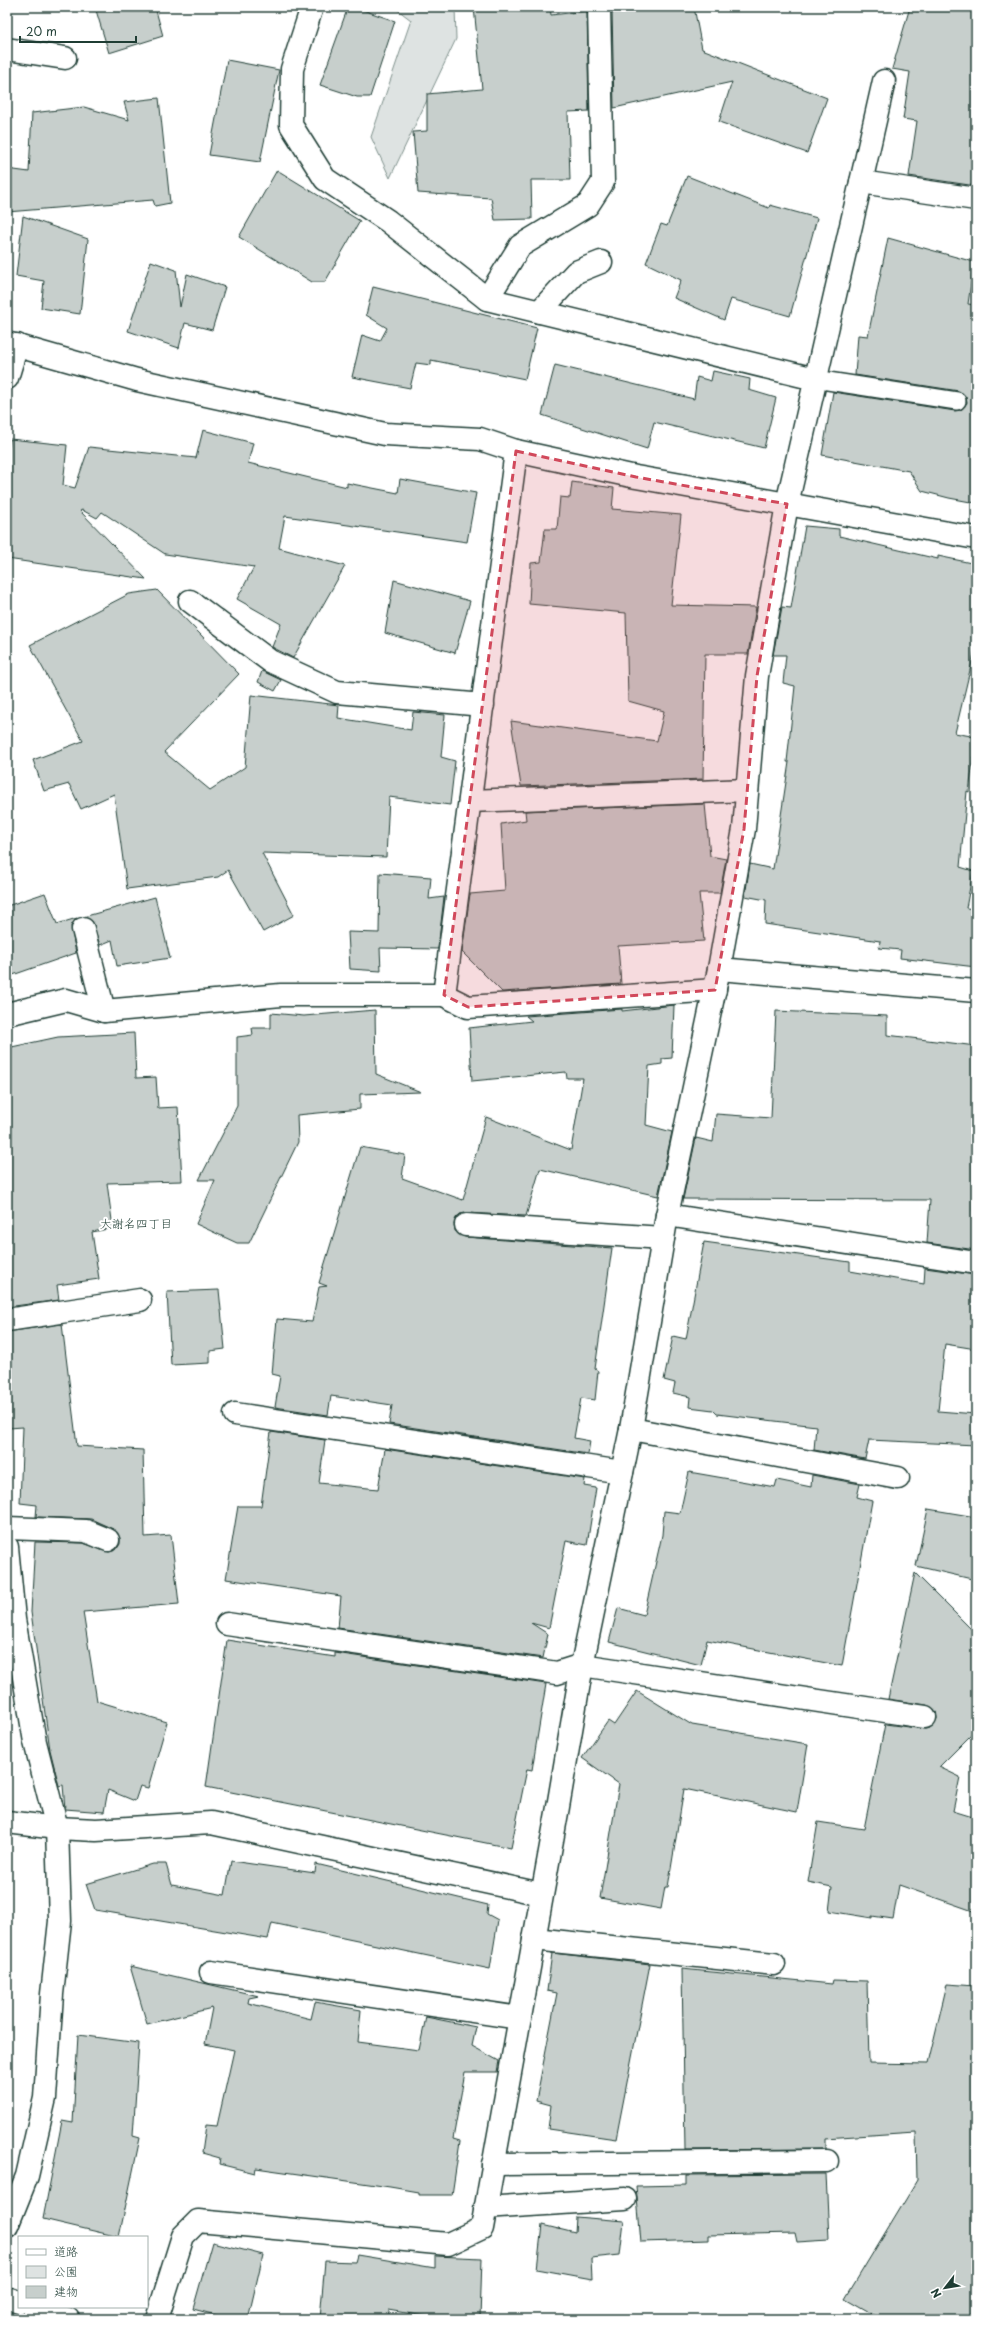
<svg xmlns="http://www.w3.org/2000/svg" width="983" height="2326" font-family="'Playpen Sans','Klee One',sans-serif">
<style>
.green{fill:#dee3e2;stroke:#7e908b}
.building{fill:#c7cfcc;stroke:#1f3d34}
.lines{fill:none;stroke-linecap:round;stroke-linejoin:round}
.service-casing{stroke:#1f3d34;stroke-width:20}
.minor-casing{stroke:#1f3d34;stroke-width:25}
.secondary-casing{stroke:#1f3d34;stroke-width:25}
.service{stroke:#fff;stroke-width:17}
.minor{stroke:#fff;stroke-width:22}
.secondary{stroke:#fff;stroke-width:22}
.marked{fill:#d1495b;fill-opacity:0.2;stroke:#d1495b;stroke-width:3;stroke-dasharray:8 5;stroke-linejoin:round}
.labels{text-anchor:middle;stroke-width:4;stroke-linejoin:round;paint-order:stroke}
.neighbourhood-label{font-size:12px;fill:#1f3d34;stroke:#fff}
</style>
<rect width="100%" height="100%" fill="#fff"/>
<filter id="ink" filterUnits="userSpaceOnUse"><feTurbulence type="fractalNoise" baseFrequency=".025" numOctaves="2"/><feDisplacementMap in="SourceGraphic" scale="8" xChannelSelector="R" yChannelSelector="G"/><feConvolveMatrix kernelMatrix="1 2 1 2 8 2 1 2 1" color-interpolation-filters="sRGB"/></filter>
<g filter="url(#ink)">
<path class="green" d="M 394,7 L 455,7 L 456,39 L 390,178 L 371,137 L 411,20 Z"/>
<g class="building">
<path d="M 95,7 L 155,7 L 163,36 L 109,53 Z"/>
<path d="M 348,7 L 354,7 L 395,21 L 370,97 L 357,97 L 320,85 Z"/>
<path d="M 474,7 L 550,7 L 551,15 L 587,11 L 589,111 L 568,112 L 570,180 L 531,180 L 532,219 L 495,220 L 491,198 L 418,193 L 413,132 L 427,131 L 427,94 L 482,89 Z"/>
<path d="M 627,7 L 694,7 L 702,49 L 827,98 L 807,153 L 719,122 L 732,82 L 614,108 L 612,9 Z"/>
<path d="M 910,7 L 976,7 L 976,186 L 909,176 L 917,121 L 903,119 L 910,72 L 892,69 Z"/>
<path d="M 227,60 L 279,70 L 260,162 L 209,155 Z"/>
<path d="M 159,98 L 170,203 L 155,206 L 153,200 L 7,212 L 7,169 L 29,172 L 32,113 L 84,107 L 129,120 L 124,102 Z"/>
<path d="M 277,170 L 360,221 L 325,282 L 312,282 L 239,237 Z"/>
<path d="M 687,176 L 769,208 L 770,205 L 817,218 L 790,316 L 731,299 L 724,320 L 674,298 L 681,280 L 646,263 L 661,224 L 667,226 Z"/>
<path d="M 23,216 L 88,239 L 80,314 L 41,308 L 44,281 L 16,276 Z"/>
<path d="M 888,238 L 974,262 L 968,304 L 976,305 L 976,503 L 949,498 L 922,491 L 909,471 L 822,455 L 833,392 L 955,411 L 961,410 L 967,403 L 966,397 L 959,391 L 855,375 L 858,335 L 868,336 Z"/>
<path d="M 151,261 L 176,270 L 180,307 L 187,274 L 225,287 L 212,330 L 185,323 L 179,348 L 128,331 Z"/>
<path d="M 373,287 L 537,328 L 525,379 L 431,360 L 431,365 L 416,363 L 410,388 L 352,377 L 362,335 L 380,341 L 387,328 L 366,315 Z"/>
<path d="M 555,365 L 694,399 L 697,377 L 711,381 L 713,371 L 750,379 L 749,390 L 776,398 L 764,448 L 654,422 L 647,449 L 542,415 Z"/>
<path d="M 203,430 L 253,443 L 248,463 L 347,487 L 347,483 L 398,493 L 400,479 L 476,493 L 467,542 L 285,516 L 279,548 L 345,566 L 293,658 L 272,647 L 281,624 L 237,599 L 254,567 L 165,554 L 102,512 L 97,518 L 82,510 L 80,511 L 146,579 L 7,559 L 7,457 L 10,439 L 67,445 L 63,485 L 75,488 L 89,447 L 196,458 Z"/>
<path d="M 572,482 L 614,488 L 612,509 L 681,515 L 671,605 L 756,607 L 748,654 L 705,654 L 703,779 L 521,786 L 511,721 L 657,741 L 664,711 L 628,701 L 626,613 L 529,604 L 531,563 L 541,562 L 545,529 L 557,529 L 560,497 L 570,498 Z"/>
<path d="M 805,526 L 839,529 L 839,536 L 938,559 L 938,556 L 976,564 L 976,645 L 955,733 L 976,737 L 969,792 L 967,791 L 960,867 L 973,871 L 966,908 L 976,909 L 976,967 L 900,958 L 901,950 L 879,948 L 880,941 L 765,924 L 766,900 L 745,896 L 750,864 L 773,869 L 789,762 L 787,762 L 795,686 L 783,683 L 786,655 L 773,655 L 782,607 L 791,608 Z"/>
<path d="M 394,580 L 470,601 L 455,653 L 385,633 Z"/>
<path d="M 157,590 L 239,674 L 164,752 L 210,790 L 245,767 L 251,695 L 339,705 L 338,718 L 411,730 L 413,712 L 445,715 L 441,757 L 455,761 L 450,805 L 389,797 L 386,857 L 262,853 L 294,915 L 263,932 L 228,870 L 218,877 L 127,889 L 114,794 L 81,809 L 69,784 L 44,791 L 33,760 L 83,741 L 30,645 L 129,594 Z"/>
<path d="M 262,671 L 281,680 L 275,691 L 258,682 Z"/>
<path d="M 705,804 L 710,856 L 726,859 L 720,893 L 699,893 L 704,941 L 618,946 L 621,984 L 502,992 L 462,952 L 470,894 L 505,891 L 501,824 L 526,820 L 525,811 Z"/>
<path d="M 380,873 L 431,877 L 429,899 L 444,897 L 438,949 L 380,948 L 381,971 L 350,969 L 348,932 L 379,933 Z"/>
<path d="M 45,893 L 57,924 L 77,918 L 71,926 L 76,953 L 7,977 L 7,906 Z"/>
<path d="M 155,897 L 170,958 L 117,966 L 112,940 L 100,945 L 92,921 L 83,917 Z"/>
<path d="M 674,1005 L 672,1058 L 662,1059 L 662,1064 L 649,1066 L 646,1125 L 672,1132 L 658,1196 L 540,1169 L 526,1216 L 466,1213 L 460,1214 L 454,1224 L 455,1231 L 465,1237 L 612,1248 L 595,1369 L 598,1371 L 595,1400 L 581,1398 L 574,1438 L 590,1441 L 588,1454 L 389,1424 L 392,1405 L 331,1396 L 328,1415 L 275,1407 L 280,1376 L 272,1374 L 277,1319 L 312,1322 L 319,1287 L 327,1286 L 319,1283 L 360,1147 L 405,1155 L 402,1178 L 463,1200 L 486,1117 L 571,1150 L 583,1078 L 567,1078 L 566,1072 L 472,1081 L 469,1028 L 532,1021 L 526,1016 L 622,1009 L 622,1011 Z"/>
<path d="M 375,1010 L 376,1074 L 421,1092 L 360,1094 L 360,1109 L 297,1115 L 298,1142 L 249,1243 L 237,1243 L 196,1224 L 215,1180 L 199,1180 L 237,1106 L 237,1037 L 253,1035 L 252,1028 L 271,1028 L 271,1013 L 304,1016 Z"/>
<path d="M 776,1011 L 887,1016 L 887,1035 L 976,1046 L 976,1153 L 973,1153 L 973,1211 L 976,1211 L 976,1250 L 927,1243 L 930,1200 L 683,1199 L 696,1138 L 713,1142 L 716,1114 L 771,1118 Z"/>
<path d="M 134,1033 L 136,1078 L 156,1077 L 158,1108 L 178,1107 L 182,1181 L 107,1183 L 113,1228 L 92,1232 L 99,1279 L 57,1285 L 59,1300 L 7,1307 L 7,1048 L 58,1037 Z"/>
<path d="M 704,1242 L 850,1262 L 850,1271 L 924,1284 L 925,1268 L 976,1275 L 976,1349 L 945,1344 L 938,1411 L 976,1414 L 976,1445 L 869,1440 L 865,1459 L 814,1450 L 816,1426 L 717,1414 L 713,1410 L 689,1407 L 690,1397 L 673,1393 L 675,1383 L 664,1380 L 673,1336 L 686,1339 Z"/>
<path d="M 219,1290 L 225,1349 L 210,1351 L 210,1363 L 171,1365 L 167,1292 Z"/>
<path d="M 62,1324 L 77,1446 L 143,1450 L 145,1537 L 171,1535 L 179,1604 L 83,1612 L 97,1701 L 167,1722 L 148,1788 L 140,1786 L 135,1801 L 108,1790 L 104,1812 L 65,1809 L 63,1785 L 59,1786 L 50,1750 L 31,1612 L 35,1542 L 83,1543 L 109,1552 L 116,1550 L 120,1544 L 120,1538 L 113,1529 L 91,1519 L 36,1517 L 37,1505 L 20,1503 L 23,1427 L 9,1428 L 7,1332 Z"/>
<path d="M 271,1432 L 325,1440 L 319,1483 L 378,1489 L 385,1449 L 585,1479 L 584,1486 L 596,1488 L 587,1545 L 566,1541 L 549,1628 L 531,1623 L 548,1634 L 543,1658 L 338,1628 L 341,1596 L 226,1579 L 238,1506 L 261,1506 Z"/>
<path d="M 689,1472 L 775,1487 L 777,1480 L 811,1487 L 812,1475 L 860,1484 L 857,1497 L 872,1501 L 842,1666 L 707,1640 L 701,1665 L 609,1642 L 618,1608 L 644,1615 L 662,1535 L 664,1511 L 680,1513 Z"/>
<path d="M 928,1509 L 976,1517 L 976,1580 L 916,1566 Z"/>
<path d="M 915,1573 L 976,1634 L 976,1730 L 939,1767 L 960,1777 L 953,1811 L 976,1818 L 976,1912 L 899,1885 L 893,1919 L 872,1916 L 872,1918 L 829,1911 L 832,1887 L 808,1882 L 818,1822 L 864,1829 L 885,1724 L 924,1729 L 930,1728 L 937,1719 L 936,1712 L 927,1705 L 888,1699 Z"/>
<path d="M 227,1640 L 335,1657 L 335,1653 L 546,1684 L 532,1770 L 527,1769 L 511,1848 L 206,1787 Z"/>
<path d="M 637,1691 L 692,1725 L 808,1744 L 797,1812 L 684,1789 L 668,1887 L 665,1887 L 661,1909 L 600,1898 L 619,1784 L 582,1758 L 608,1721 L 614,1725 Z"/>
<path d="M 231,1861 L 315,1873 L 316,1864 L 488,1905 L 487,1914 L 498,1920 L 490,1969 L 272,1923 L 268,1939 L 95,1910 L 86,1884 L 153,1864 L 166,1864 L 172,1885 L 225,1895 Z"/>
<path d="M 552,1953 L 650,1964 L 616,2139 L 548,2129 L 551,2105 L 536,2101 L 557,1993 L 547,1991 Z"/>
<path d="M 130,1966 L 259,1996 L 249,1998 L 248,2003 L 311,2019 L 315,2002 L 361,2010 L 358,2042 L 419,2050 L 426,2017 L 476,2027 L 472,2046 L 499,2061 L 497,2072 L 465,2072 L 453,2139 L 460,2141 L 452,2195 L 419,2195 L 419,2192 L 390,2187 L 256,2168 L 255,2173 L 219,2164 L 220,2158 L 202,2153 L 206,2125 L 217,2126 L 234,2050 L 205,2044 L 212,2008 L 147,2024 Z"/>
<path d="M 682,1969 L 832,1984 L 833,1980 L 867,1981 L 869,2063 L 928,2064 L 947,1984 L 976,1986 L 976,2319 L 880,2319 L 845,2299 L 917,2180 L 916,2132 L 825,2138 L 825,2149 L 685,2150 Z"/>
<path d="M 78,2035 L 139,2043 L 133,2136 L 140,2138 L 119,2237 L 43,2219 L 62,2121 L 73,2123 Z"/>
<path d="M 826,2174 L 829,2240 L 797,2242 L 795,2233 L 709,2235 L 709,2240 L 641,2242 L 636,2186 L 686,2185 L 686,2175 Z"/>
<path d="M 576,2217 L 624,2221 L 620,2255 L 591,2258 L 592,2279 L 537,2269 L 542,2225 L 575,2233 Z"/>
<path d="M 212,2242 L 263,2255 L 248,2319 L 231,2319 L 193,2309 Z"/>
<path d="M 357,2255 L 435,2268 L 435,2256 L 482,2258 L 480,2319 L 442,2319 L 389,2310 L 389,2319 L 320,2319 L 325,2261 L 355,2262 Z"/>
</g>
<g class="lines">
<defs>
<path id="service" d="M 815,379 L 957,401"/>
<g id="minor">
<path d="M 312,7 L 292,69 L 291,125 L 325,179 L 388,221 L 487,299 L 815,379"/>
<path d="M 7,49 L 65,58"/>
<path d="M 861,182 L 884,81"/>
<path d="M 976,199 L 861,182 L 787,504 L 976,538"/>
<path d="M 487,299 L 520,246 L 588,205 L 603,182 L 599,7"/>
<path d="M 539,312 L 576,272 L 601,262"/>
<path d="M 7,343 L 137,380 L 385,434 L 480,439 L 516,451 L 636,477 L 787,504 L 757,676 L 744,829 L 719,969 L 667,1215 L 631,1429 L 582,1665 L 558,1807 L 482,2228 L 448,2244 L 198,2221 L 183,2236 L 157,2319"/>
<path d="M 7,378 L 17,345"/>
<path d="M 190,601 L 270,661 L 337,692 L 483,705"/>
<path d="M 470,801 L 747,790"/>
<path d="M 83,929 L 104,1011"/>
<path d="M 719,969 L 976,991"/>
<path d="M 444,995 L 516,451"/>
<path d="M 7,1014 L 66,1000 L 104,1011 L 281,995 L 444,995 L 468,1007 L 715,990"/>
<path d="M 667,1215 L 976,1263"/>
<path d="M 466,1225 L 663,1238"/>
<path d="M 7,1320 L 140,1300"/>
<path d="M 235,1414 L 622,1472"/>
<path d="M 631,1429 L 898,1478"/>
<path d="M 7,1528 L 86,1531 L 108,1540"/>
<path d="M 7,1547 L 14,1619 L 35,1742 L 57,1828 L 60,1921 L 52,1994 L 45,2098 L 27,2176 L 7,2226"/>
<path d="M 227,1624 L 557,1673 L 582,1665 L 925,1717"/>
<path d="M 7,1822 L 57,1828 L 96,1830 L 211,1823 L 541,1894"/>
<path d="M 534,1939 L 774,1964"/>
<path d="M 211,1972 L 520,2018"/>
<path d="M 493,2164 L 827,2161"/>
<path d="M 485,2208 L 625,2199"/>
</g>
<g id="secondary">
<path d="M 7,2298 L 19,2302"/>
<path d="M 33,2307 L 68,2319"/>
</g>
</defs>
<use href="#service" class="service-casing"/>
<use href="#minor" class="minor-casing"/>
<use href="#secondary" class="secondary-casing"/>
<use href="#service" class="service"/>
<use href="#minor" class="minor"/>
<use href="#secondary" class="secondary"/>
</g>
</g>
<path class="marked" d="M 516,451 L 636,477 L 787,504 L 757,676 L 744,829 L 715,990 L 468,1007 L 444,995 Z"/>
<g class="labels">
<g class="neighbourhood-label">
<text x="136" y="1228">大謝名四丁目</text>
</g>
</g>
<rect width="983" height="2326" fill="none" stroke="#fff" stroke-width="24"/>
<rect x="12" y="12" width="959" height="2302" fill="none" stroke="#1f3d34" stroke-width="1.5" filter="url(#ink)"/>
<rect x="18" y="2236" width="130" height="72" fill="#ffffff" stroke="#a5b1ae"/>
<rect x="26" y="2249" width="20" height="6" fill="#ffffff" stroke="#a5b1ae"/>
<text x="54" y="2256" font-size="12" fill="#1f3d34">道路</text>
<rect x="26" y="2266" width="20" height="12" fill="#dee3e2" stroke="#a5b1ae"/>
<text x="54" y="2276" font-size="12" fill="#1f3d34">公園</text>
<rect x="26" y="2286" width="20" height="12" fill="#c7cfcc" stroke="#a5b1ae"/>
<text x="54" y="2296" font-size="12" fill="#1f3d34">建物</text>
<g transform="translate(945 2288) rotate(239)" stroke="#ffffff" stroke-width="3" paint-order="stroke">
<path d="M0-3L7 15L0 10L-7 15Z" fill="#1f3d34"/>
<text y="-6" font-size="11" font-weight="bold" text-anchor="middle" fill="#1f3d34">N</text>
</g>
<path d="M20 36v6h116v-6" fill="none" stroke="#1f3d34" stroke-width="2"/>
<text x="26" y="36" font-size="12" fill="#1f3d34" stroke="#ffffff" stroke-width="3" paint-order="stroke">20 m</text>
</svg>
